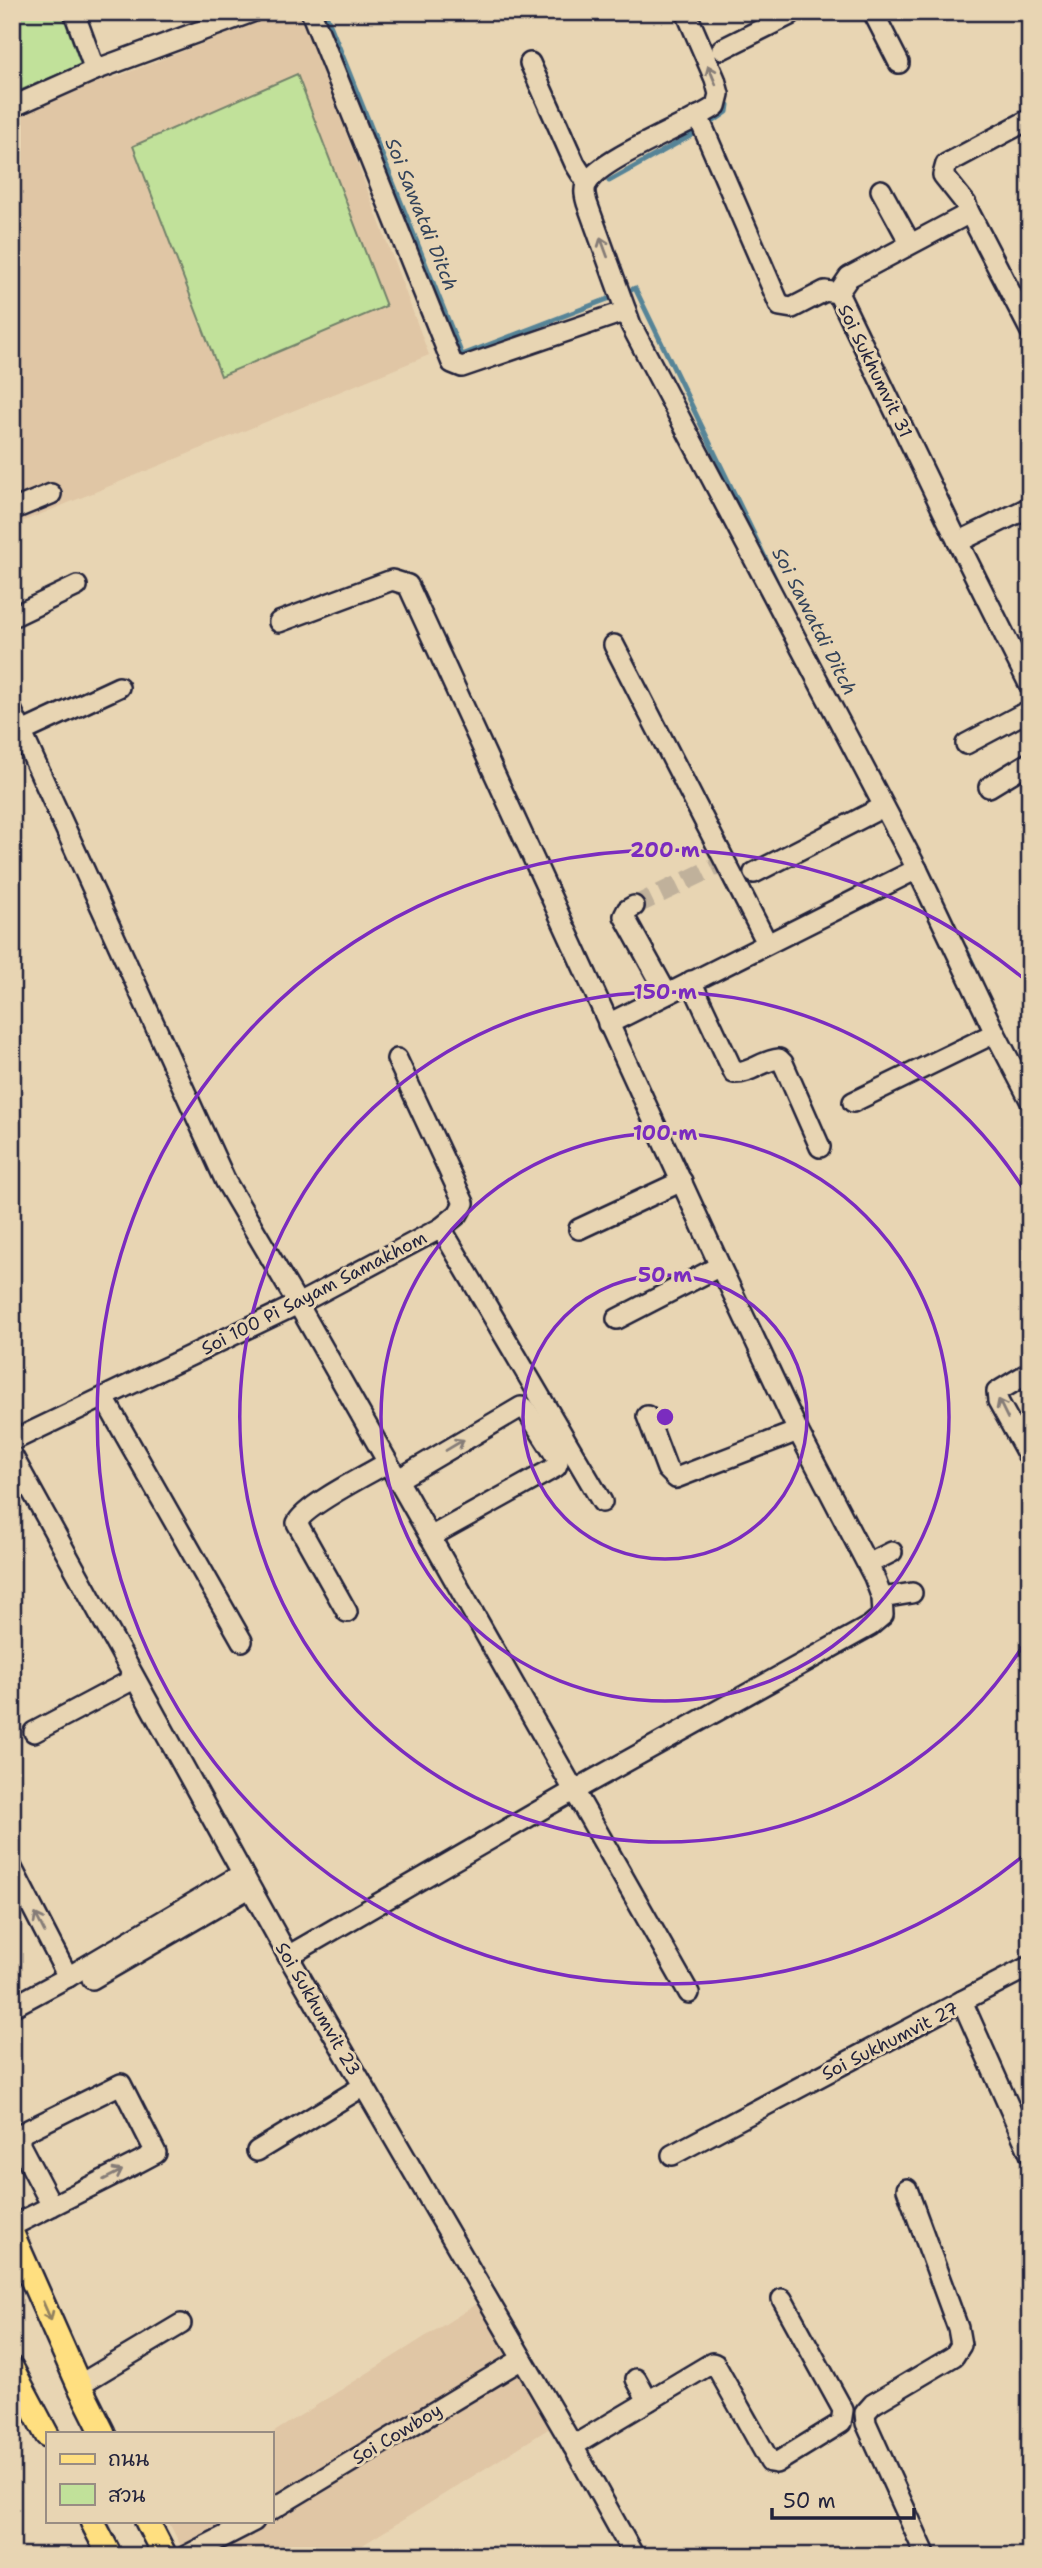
<svg xmlns="http://www.w3.org/2000/svg" width="1042" height="2568" font-family="'Shantell Sans','Playpen Sans Thai',sans-serif">
<style>
.built{fill:#e0c6a5}
.green{fill:#c1e19a;stroke:#72826a;stroke-width:2}
.lines{fill:none;stroke-linecap:round;stroke-linejoin:round}
.stream{stroke:#568497;stroke-width:5}
.minor-tunnel{stroke:#c0b19b;stroke-width:19;stroke-dasharray:19 10;stroke-linecap:butt}
.minor-casing{stroke:#22223b;stroke-width:24}
.major-casing{stroke:#22223b;stroke-width:28}
.minor{stroke:#e8d5b3;stroke-width:19}
.major{stroke:#ffdf80;stroke-width:23}
.oneway{stroke:#857c77}
.oneway2{stroke:#90805e}
.ring{fill:none;stroke:#7b2cbf;stroke-width:3.5}
.labels{text-anchor:middle;stroke-width:6;stroke-linejoin:round;paint-order:stroke}
.street-label{font-size:18px;fill:#22223b;stroke:#e8d5b3}
.water-label{font-size:19px;font-style:italic;fill:#33435a;stroke:#e8d5b3}
.centre{fill:#7b2cbf;stroke:#e8d5b3;stroke-width:3.5}
.ring-label{font-size:21px;text-anchor:middle;font-weight:bold;fill:#7b2cbf;stroke:#e8d5b3;stroke-width:6;stroke-linejoin:round;paint-order:stroke}
</style>
<rect width="100%" height="100%" fill="#e8d5b3"/>
<filter id="ink" filterUnits="userSpaceOnUse"><feTurbulence type="fractalNoise" baseFrequency=".0143" numOctaves="2"/><feDisplacementMap in="SourceGraphic" scale="14" xChannelSelector="R" yChannelSelector="G"/><feConvolveMatrix kernelMatrix="1 2 1 2 8 2 1 2 1" color-interpolation-filters="sRGB"/></filter>
<g filter="url(#ink)">
<g class="built">
<path d="M 12,12 L 86,12 L 111,79 L 284,12 L 301,12 L 429,355 L 12,526 Z"/>
<path d="M 480,2302 L 553,2426 L 345,2556 L 186,2556 L 168,2521 L 271,2521 L 271,2434 Z"/>
</g>
<g class="green">
<path d="M 12,12 L 62,12 L 81,65 L 12,94 Z"/>
<path d="M 297,74 L 386,306 L 221,376 L 133,146 Z"/>
</g>
<g class="lines">
<g class="stream">
<path d="M 325,12 L 462,355 L 613,297"/>
<path d="M 707,126 L 727,112 L 728,105"/>
<path d="M 609,181 L 699,131"/>
<path d="M 631,290 L 635,288 L 776,580"/>
<path d="M 965,947 L 975,968"/>
</g>
<path class="minor-tunnel" d="M 634,906 L 719,865"/>
<defs>
<g id="minor">
<path d="M 74,12 L 95,70"/>
<path d="M 311,12 L 452,363 L 462,367 L 626,311"/>
<path d="M 686,12 L 715,79 L 719,94 L 716,106 C 689,125 602,158 588,182 C 583,188 585,196 587,203 L 631,325 L 917,869 L 995,1033 L 1030,1100"/>
<path d="M 873,12 L 899,63"/>
<path d="M 722,49 L 790,15 L 789,12"/>
<path d="M 530,63 L 575,164 L 587,183"/>
<path d="M 12,107 L 95,70 L 252,12"/>
<path d="M 698,116 L 780,306 L 792,308 L 825,291 L 838,293"/>
<path d="M 1030,119 L 946,164 L 943,175 L 966,204 L 968,210 L 962,217 L 849,277 L 838,293 L 958,542 L 1030,686"/>
<path d="M 881,190 L 910,243"/>
<path d="M 968,210 L 1030,330"/>
<path d="M 12,510 L 51,494"/>
<path d="M 958,542 L 1030,507"/>
<path d="M 12,617 L 77,586"/>
<path d="M 279,622 L 392,580 L 408,585 L 720,1266 L 798,1431 L 874,1577 L 882,1598 L 883,1615 L 870,1626 L 575,1790 L 288,1956"/>
<path d="M 614,645 L 767,943"/>
<path d="M 12,711 L 226,1182 L 298,1304 L 689,1993"/>
<path d="M 22,732 L 119,687"/>
<path d="M 966,744 L 1030,710"/>
<path d="M 989,787 L 1030,762"/>
<path d="M 754,873 L 883,807"/>
<path d="M 634,906 L 627,910 L 624,916 L 667,994"/>
<path d="M 691,981 L 734,1073 C 750,1074 763,1060 779,1059 L 783,1063 L 820,1147"/>
<path d="M 608,1024 L 917,869"/>
<path d="M 853,1102 L 995,1033"/>
<path d="M 441,1228 L 602,1502"/>
<path d="M 579,1229 L 682,1181"/>
<path d="M 617,1319 L 720,1266"/>
<path d="M 1030,1372 L 997,1392 L 998,1401 L 1030,1459"/>
<path d="M 104,1398 L 242,1641"/>
<path d="M 647,1416 L 667,1469 L 676,1478 L 798,1431"/>
<path d="M 12,1441 L 298,1304 L 441,1228 L 458,1214 L 464,1203 L 397,1059"/>
<path d="M 12,1455 L 288,1956 L 573,2446 L 634,2556"/>
<path d="M 397,1480 L 521,1407 L 525,1408 L 557,1458 L 558,1462 L 556,1467 L 430,1537"/>
<path d="M 868,1564 L 892,1552"/>
<path d="M 882,1598 L 912,1593"/>
<path d="M 347,1612 L 297,1523 C 304,1506 368,1474 387,1463"/>
<path d="M 34,1732 L 134,1679"/>
<path d="M 12,1868 L 68,1977"/>
<path d="M 92,1979 L 249,1888"/>
<path d="M 962,2001 L 1030,1966"/>
<path d="M 12,2007 L 68,1977 L 242,1874"/>
<path d="M 257,2151 L 362,2087"/>
<path d="M 672,2155 L 962,2001 L 1030,2154"/>
<path d="M 907,2189 L 958,2328 L 961,2345 L 954,2356 L 873,2404 L 865,2413 L 866,2423 L 926,2556"/>
<path d="M 12,2226 L 139,2162 L 156,2153 L 121,2084 L 24,2132 L 20,2137 L 20,2145 L 52,2206"/>
<path d="M 636,2379 L 648,2401"/>
<path d="M 79,2385 L 181,2324"/>
<path d="M 573,2446 L 712,2363 L 715,2364 L 770,2462 L 776,2463 L 841,2423 L 843,2410 L 782,2299"/>
<path d="M 271,2510 L 522,2359"/>
<path d="M 186,2556 L 254,2521"/>
</g>
<g id="major">
<path d="M 12,2234 L 79,2385 L 103,2433"/>
<path d="M 12,2369 L 47,2435"/>
<path d="M 92,2521 L 110,2556"/>
<path d="M 147,2521 L 165,2556"/>
</g>
</defs>
<use href="#minor" class="minor-casing"/>
<use href="#major" class="major-casing"/>
<use href="#minor" class="minor"/>
<use href="#major" class="major"/>
</g>
<defs><path id="oneway-shaft" d="M-6 0H5M1.5-3L5.5 0L1.5 3" fill="none" stroke-width="1.6" stroke-linecap="round" stroke-linejoin="round" transform="scale(1.75)"/></defs>
<g class="oneway">
<use href="#oneway-shaft" transform="translate(712 75) rotate(-112)"/>
<use href="#oneway-shaft" transform="translate(604 247) rotate(-110)"/>
<use href="#oneway-shaft" transform="translate(1003 1409) rotate(-116)"/>
<use href="#oneway-shaft" transform="translate(455 1445) rotate(-31)"/>
<use href="#oneway-shaft" transform="translate(40 1923) rotate(-117)"/>
<use href="#oneway-shaft" transform="translate(113 2175) rotate(-27)"/>
</g>
<use class="oneway2" href="#oneway-shaft" transform="translate(47 2311) rotate(66)"/>
</g>
<g class="ring">
<circle cx="665" cy="1417" r="142"/>
<circle cx="665" cy="1417" r="284"/>
<path d="M1029 1636A425 425 0 1 1 1029 1198"/>
<path d="M1029 1851A567 567 0 1 1 1029 983"/>
</g>
<g class="labels">
<g class="street-label">
<text transform="translate(875 371) rotate(64)" y="6">Soi Sukhumvit 31</text>
<text transform="translate(314 1293) rotate(-27)" y="6">Soi 100 Pi Sayam Samakhom</text>
<text transform="translate(318 2009) rotate(60)" y="6">Soi Sukhumvit 23</text>
<text transform="translate(890 2041) rotate(-27)" y="6">Soi Sukhumvit 27</text>
<text transform="translate(397 2434) rotate(-31)" y="6">Soi Cowboy</text>
</g>
<g class="water-label">
<text transform="translate(422 214) rotate(68)" y="7">Soi Sawatdi Ditch</text>
<text transform="translate(815 621) rotate(63)" y="7">Soi Sawatdi Ditch</text>
</g>
</g>
<circle cx="665" cy="1417" r="10" class="centre"/>
<g class="ring-label">
<text x="665" y="857">200 m</text>
<text x="665" y="999">150 m</text>
<text x="665" y="1140">100 m</text>
<text x="665" y="1282">50 m</text>
</g>
<rect width="1042" height="2568" fill="none" stroke="#e8d5b3" stroke-width="42"/>
<rect x="21" y="21" width="1000" height="2526" fill="none" stroke="#22223b" stroke-width="2.5" filter="url(#ink)"/>
<rect x="46" y="2432" width="228" height="91" fill="#e8d5b3" stroke="#998d83" stroke-width="2"/>
<rect x="60" y="2454" width="35" height="10" fill="#ffdf80" stroke="#998d83" stroke-width="2"/>
<text x="108" y="2466" font-size="21" fill="#22223b">ถนน</text>
<rect x="60" y="2484" width="35" height="21" fill="#c1e19a" stroke="#998d83" stroke-width="2"/>
<text x="108" y="2502" font-size="21" fill="#22223b">สวน</text>
<path d="M772 2508v10h142v-10" fill="none" stroke="#22223b" stroke-width="3.5"/>
<text x="783" y="2508" font-size="21" fill="#22223b" stroke="#e8d5b3" stroke-width="5" paint-order="stroke">50 m</text>
</svg>
